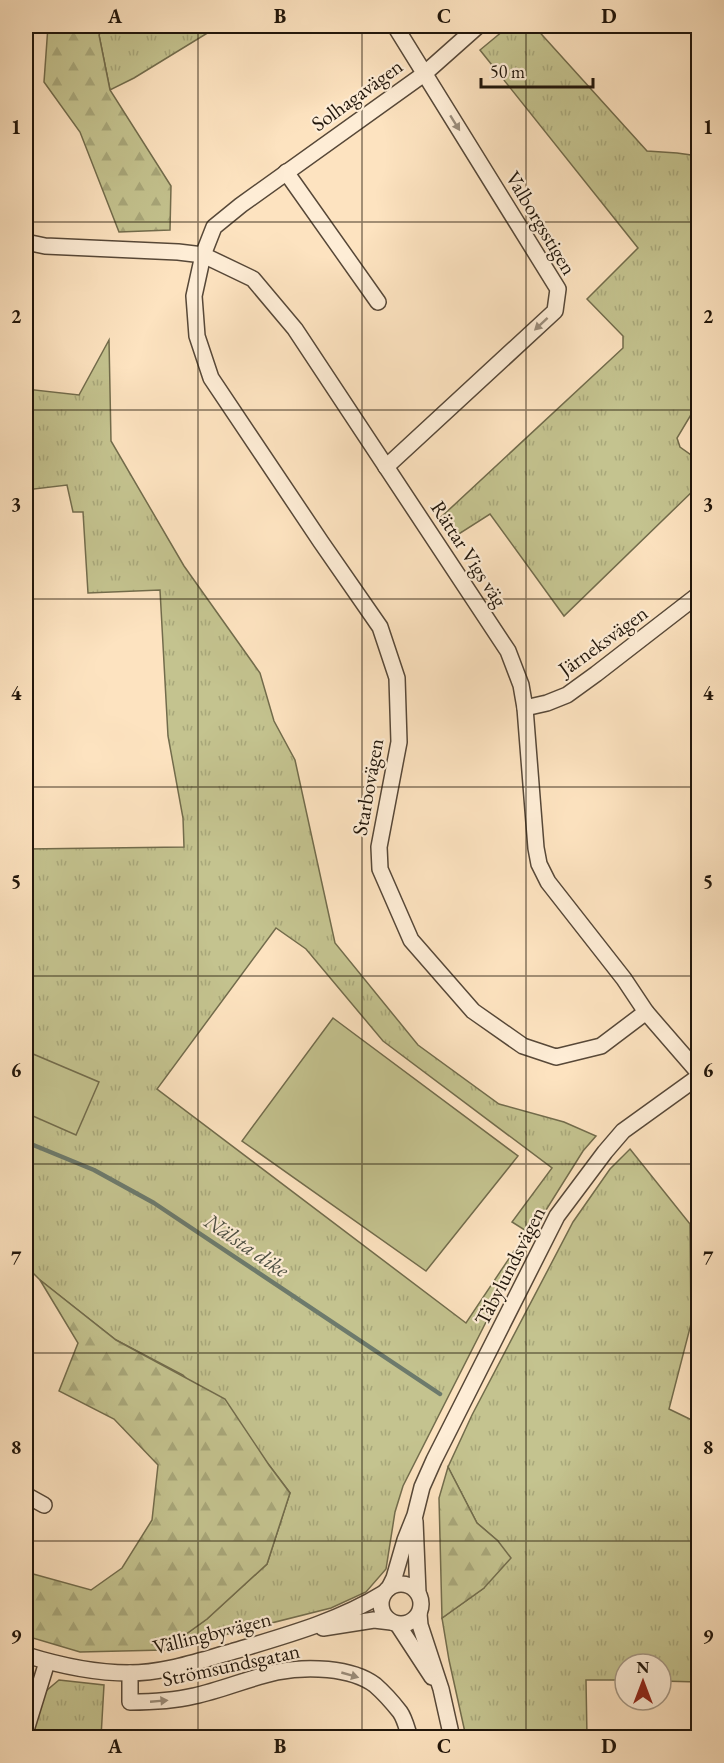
<svg xmlns="http://www.w3.org/2000/svg" width="724" height="1763" font-family="'EB Garamond',serif">
<style>
.grass{fill:url(#grass-tufts);stroke:#726c4c;stroke-width:1.5}
.forest{fill:url(#forest-firs);stroke:#726c4c;stroke-width:1.5}
.pitch{fill:#c4c38f;stroke:#726c4c;stroke-width:1.5}
.lines{fill:none;stroke-linecap:round;stroke-linejoin:round}
.stream{stroke:#6d7a6c;stroke-width:4.5}
.street-casing{stroke:#574838;stroke-width:18}
.street{stroke:#feedd6;stroke-width:15}
.oneway{fill:#9a8c7a}
.grid{fill:none;stroke:#20150a;stroke-width:1.5;stroke-opacity:0.55}
.labels{text-anchor:middle;stroke-width:4.5;stroke-linejoin:round;paint-order:stroke}
.street-label{font-size:21px;fill:#20150a;stroke:#feedd6}
.water-label{font-size:22px;font-style:italic;fill:#4d5043;stroke:#feedd6}
.neatline{fill:none;stroke:#20150a;stroke-width:2}
.grid-label{font-size:20px;text-anchor:middle;font-weight:bold;fill:#20150a}
</style>
<defs>
<pattern id="grass-tufts" width="24" height="20" patternUnits="userSpaceOnUse" patternTransform="scale(1.5)"><rect width="24" height="20" fill="#c4c38f"/><path d="M3 7l-1-3M5 7V3M7 7l1-3M15 17l-1-3M17 17v-4M19 17l1-3" fill="none" stroke="#a8a77a"/></pattern>
<pattern id="forest-firs" width="22" height="20" patternUnits="userSpaceOnUse" patternTransform="scale(1.5)"><rect width="22" height="20" fill="#c4c38f"/><path d="M5 1l3.5 6h-7zM16 11l3.5 6h-7z" fill="#a8a77a"/></pattern>
</defs>
<rect width="100%" height="100%" fill="#fde3c0"/>
<filter id="stains"><feTurbulence type="fractalNoise" baseFrequency=".00333" numOctaves="4"/><feColorMatrix values="0 0 0 0 .2 0 0 0 0 .09 0 0 0 0 .02 0 0 0 .5 -.17"/></filter>
<radialGradient id="worn" r=".72"><stop offset=".6" stop-color="#630" stop-opacity="0"/><stop offset="1" stop-color="#630" stop-opacity=".3"/></radialGradient>
<g class="grass">
<path d="M 103,26 L 219,26 L 134,78 L 110,90 L 99,35 Z"/>
<path d="M 509,26 L 534,26 L 647,151 L 677,153 L 698,156 L 698,403 L 677,438 L 680,447 L 698,460 L 698,486 L 564,616 L 490,514 L 451,539 L 439,519 L 623,348 L 623,336 L 587,299 L 638,248 L 480,50 Z"/>
<path d="M 109,340 L 111,441 L 184,566 L 260,673 L 274,721 L 295,760 L 335,943 L 418,1045 L 499,1104 L 564,1122 L 596,1136 L 583,1151 L 531,1234 L 512,1222 L 552,1168 L 383,1041 L 306,949 L 276,928 L 157,1089 L 466,1323 L 514,1251 L 522,1251 L 403,1486 L 395,1512 L 386,1569 L 366,1592 L 331,1608 L 164,1650 L 207,1619 L 267,1564 L 290,1493 L 269,1465 L 183,1375 L 116,1340 L 40,1280 L 26,1266 L 26,849 L 184,847 L 183,818 L 168,736 L 160,590 L 88,593 L 83,512 L 73,512 L 67,485 L 26,490 L 26,389 L 79,395 Z"/>
<path d="M 630,1149 L 690,1224 L 691,1324 L 669,1409 L 698,1423 L 698,1682 L 661,1681 L 661,1664 L 625,1664 L 625,1680 L 586,1680 L 587,1737 L 466,1737 L 449,1660 L 442,1618 L 484,1588 L 498,1541 L 477,1523 L 448,1467 L 472,1415 L 573,1222 L 610,1169 Z"/>
<path d="M 59,1680 L 104,1685 L 101,1737 L 30,1738 L 46,1691 Z"/>
</g>
<g class="forest">
<path d="M 48,26 L 103,26 L 99,35 L 110,90 L 171,186 L 170,230 L 119,232 L 80,132 L 44,82 Z"/>
<path d="M 40,1280 L 116,1340 L 225,1399 L 269,1465 L 290,1493 L 267,1564 L 207,1619 L 164,1650 L 80,1652 L 26,1636 L 26,1572 L 91,1590 L 122,1568 L 152,1520 L 158,1465 L 114,1419 L 59,1391 L 78,1343 Z"/>
<path d="M 448,1467 L 477,1523 L 498,1541 L 511,1558 L 484,1588 L 442,1618 L 439,1498 Z"/>
</g>
<g class="pitch">
<path d="M 333,1018 L 518,1156 L 426,1271 L 242,1141 Z"/>
<path d="M 26,1051 L 99,1082 L 76,1135 L 26,1113 Z"/>
</g>
<g class="lines">
<path class="stream" d="M 26,1142 L 94,1170 L 154,1203 L 440,1394"/>
<defs>
<g id="street">
<path d="M 478,26 L 424,74 L 241,205 L 214,227 L 203,255 L 194,296 L 197,336 L 211,378 L 321,542 L 380,627 L 397,678 L 399,742 L 379,847 L 380,869 L 411,940 L 473,1011 L 523,1046 L 556,1057 L 601,1046 L 646,1012"/>
<path d="M 286,172 L 378,302"/>
<path d="M 26,242 L 45,246 L 178,252 L 203,255 L 253,279 L 295,329 L 508,651 L 521,685 L 525,708 L 536,848 L 539,864 L 548,882 L 624,979 L 646,1012 L 698,1072"/>
<path d="M 386,467 L 555,311 L 558,289 L 395,26"/>
<path d="M 525,708 L 547,703 L 567,695 L 596,674 L 698,595"/>
<path d="M 26,1495 L 44,1505"/>
<path d="M 415,1521 L 418,1593"/>
<circle cx="401" cy="1604" r="20"/>
<path d="M 389,1588 L 394,1578 L 405,1540 L 415,1515 L 422,1487 L 434,1460 L 557,1216 L 605,1152 L 623,1131 L 698,1077"/>
<path d="M 419,1614 L 420,1625 L 441,1689 L 452,1738"/>
<path d="M 398,1625 L 432,1677"/>
<path d="M 323,1628 L 374,1620 L 391,1622"/>
<path d="M 26,1655 C 58,1665 94,1673 129,1673 C 164,1673 198,1661 231,1652 C 284,1636 337,1622 384,1593"/>
<path d="M 130,1673 L 130,1702 C 152,1702 173,1701 194,1696 C 222,1690 249,1678 277,1672 C 306,1666 351,1667 375,1685 C 383,1692 393,1703 400,1712 C 405,1719 407,1729 410,1738"/>
<path d="M 26,1730 L 47,1662"/>
</g>
</defs>
<use href="#street" class="street-casing"/>
<use href="#street" class="street"/>
</g>
<defs><path id="oneway-solid" d="M-6-.8H1V-3.2L6.5 0L1 3.2V.8H-6Z" transform="scale(1.5)"/></defs>
<g class="oneway">
<use href="#oneway-solid" transform="translate(455 123) rotate(58)"/>
<use href="#oneway-solid" transform="translate(541 324) rotate(137)"/>
<use href="#oneway-solid" transform="translate(350 1675) rotate(16)"/>
<use href="#oneway-solid" transform="translate(159 1701) rotate(-5)"/>
</g>
<path class="grid" d="M 198,26 L 198,1738M 362,26 L 362,1738M 526,26 L 526,1738M 26,222 L 698,222M 26,410 L 698,410M 26,599 L 698,599M 26,787 L 698,787M 26,976 L 698,976M 26,1164 L 698,1164M 26,1353 L 698,1353M 26,1541 L 698,1541"/>
<g class="labels">
<g class="street-label">
<text transform="translate(357 95) rotate(-36)" y="7">Solhagavägen</text>
<text transform="translate(541 223) rotate(59)" y="7">Valborgsstigen</text>
<text transform="translate(469 554) rotate(57)" y="7">Rättar Vigs väg</text>
<text transform="translate(603 641) rotate(-36)" y="7">Järneksvägen</text>
<text transform="translate(368 787) rotate(-80)" y="7">Starbovägen</text>
<text transform="translate(510 1266) rotate(-63)" y="7">Täbylundsvägen</text>
<text transform="translate(212 1633) rotate(-14)" y="7">Vällingbyvägen</text>
<text transform="translate(231 1665) rotate(-12)" y="7">Strömsundsgatan</text>
</g>
<g class="water-label">
<text transform="translate(247 1245) rotate(34)" y="8">Nälsta dike</text>
</g>
</g>
<rect width="724" height="1763" fill="none" stroke="#fde3c0" stroke-width="66"/>
<g transform="translate(643 1682)"><circle r="28" fill="#feedd6" stroke="#a59784" stroke-width="1.5"/>
<path d="M0-4.5L10 22L0 15L-10 22Z" fill="#8f2418"/>
<text y="-9" font-size="16" font-weight="bold" text-anchor="middle" fill="#20150a">N</text>
</g>
<path d="M481 78v9h112v-9" fill="none" stroke="#20150a" stroke-width="3"/>
<text x="490" y="78" font-size="18" fill="#20150a" stroke="#feedd6" stroke-width="4.5" paint-order="stroke">50 m</text>
<rect x="33" y="33" width="658" height="1697" class="neatline"/>
<g class="grid-label">
<text x="115" y="23">A</text>
<text x="280" y="23">B</text>
<text x="444" y="23">C</text>
<text x="609" y="23">D</text>
<text x="16" y="134">1</text>
<text x="708" y="134">1</text>
<text x="16" y="323">2</text>
<text x="708" y="323">2</text>
<text x="16" y="511">3</text>
<text x="708" y="511">3</text>
<text x="16" y="700">4</text>
<text x="708" y="700">4</text>
<text x="16" y="888">5</text>
<text x="708" y="888">5</text>
<text x="16" y="1077">6</text>
<text x="708" y="1077">6</text>
<text x="16" y="1265">7</text>
<text x="708" y="1265">7</text>
<text x="16" y="1454">8</text>
<text x="708" y="1454">8</text>
<text x="16" y="1643">9</text>
<text x="708" y="1643">9</text>
<text x="115" y="1753">A</text>
<text x="280" y="1753">B</text>
<text x="444" y="1753">C</text>
<text x="609" y="1753">D</text>
</g>
<rect width="100%" height="100%" filter="url(#stains)"/>
<rect width="100%" height="100%" fill="url(#worn)"/>
</svg>
